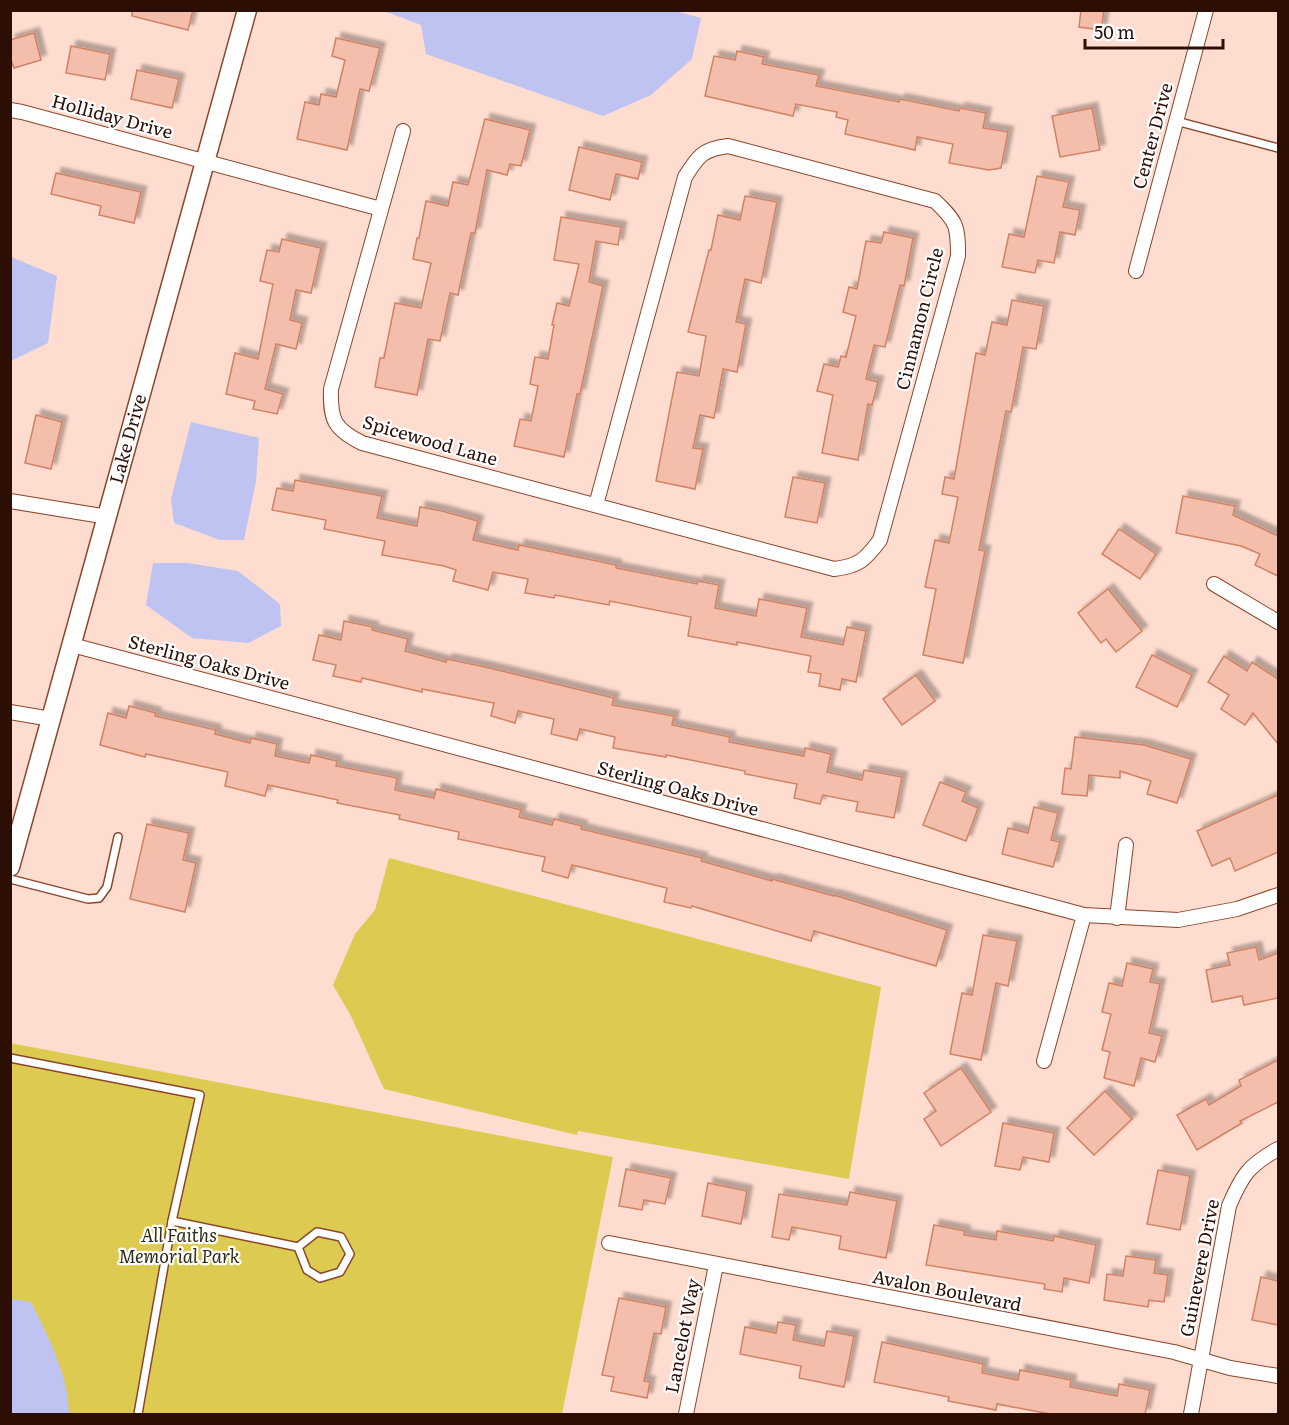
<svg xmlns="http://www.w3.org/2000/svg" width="1289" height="1425" font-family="Literata,serif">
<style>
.green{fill:#dccb50}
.water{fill:#bfc3f2}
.building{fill:#f3beab;stroke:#d08264;stroke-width:1.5;filter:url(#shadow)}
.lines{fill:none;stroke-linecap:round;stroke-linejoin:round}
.service-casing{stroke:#8d4529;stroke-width:10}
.minor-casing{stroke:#8d4529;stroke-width:16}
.tertiary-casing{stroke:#8d4529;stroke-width:21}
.service{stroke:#fff;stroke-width:7}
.minor{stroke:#fff;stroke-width:14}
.tertiary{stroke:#fff;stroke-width:18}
.labels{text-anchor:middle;stroke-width:4.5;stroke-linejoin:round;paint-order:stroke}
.street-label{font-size:18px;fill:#2c0e04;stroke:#fff}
.park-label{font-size:18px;font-style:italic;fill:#302d15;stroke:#fff}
</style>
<defs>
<filter id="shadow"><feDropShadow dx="5.5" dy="-5.5" stdDeviation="1.5" flood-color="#0004"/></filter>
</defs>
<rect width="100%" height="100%" fill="#fedccf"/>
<g class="green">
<path d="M 389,858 L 881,987 L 849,1179 L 578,1131 L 577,1135 L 384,1089 L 351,1016 L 333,985 L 355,934 L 375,910 Z"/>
<path d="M 10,1043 L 613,1157 L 562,1414 L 11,1414 Z"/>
</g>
<g class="water">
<path d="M 672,10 L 701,18 L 692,59 L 651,95 L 603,116 L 426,54 L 421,25 L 384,11 Z"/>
<path d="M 11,257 L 57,276 L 48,343 L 11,361 Z"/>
<path d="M 191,422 L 259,438 L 256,481 L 244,540 L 220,540 L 174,523 L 171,499 Z"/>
<path d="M 153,563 L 188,563 L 238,571 L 280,604 L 281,626 L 248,643 L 192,638 L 146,605 Z"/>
<path d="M 11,1299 L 31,1302 C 48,1336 69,1376 69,1414 L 11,1414 Z"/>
</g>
<g class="building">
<path d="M 132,10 L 193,10 L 188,30 L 132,16 Z"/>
<path d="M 1081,10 L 1104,10 L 1101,30 L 1079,27 Z"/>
<path d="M 34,33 L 41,60 L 14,68 L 10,57 L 10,40 Z"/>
<path d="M 336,38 L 380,48 L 369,91 L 360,89 L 347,150 L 297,139 L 305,102 L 319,105 L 321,94 L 336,97 L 345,60 L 332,56 Z"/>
<path d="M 71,46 L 110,54 L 105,80 L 66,73 Z"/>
<path d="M 737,51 L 764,57 L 762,64 L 819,75 L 816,86 L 899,102 L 900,99 L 959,111 L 960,108 L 986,113 L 983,128 L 1008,132 L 1001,168 L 989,170 L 949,163 L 953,144 L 917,137 L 915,150 L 845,134 L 848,120 L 836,117 L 837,112 L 796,104 L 793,116 L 705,96 L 714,56 L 735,60 Z"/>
<path d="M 137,70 L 179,79 L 172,108 L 131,99 Z"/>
<path d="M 1092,108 L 1100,150 L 1060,157 L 1052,116 Z"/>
<path d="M 485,119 L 530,130 L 521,166 L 510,164 L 507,175 L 487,170 L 475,233 L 471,233 L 458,295 L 450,293 L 440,341 L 428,339 L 417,395 L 375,387 L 380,358 L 384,358 L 395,303 L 421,308 L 431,263 L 413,259 L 417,238 L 419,238 L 426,201 L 448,206 L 453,182 L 468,185 Z"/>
<path d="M 579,147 L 642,162 L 638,179 L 616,174 L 610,200 L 569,190 Z"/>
<path d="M 56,173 L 141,192 L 134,223 L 99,215 L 101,206 L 51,194 Z"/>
<path d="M 1037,176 L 1069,182 L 1063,207 L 1080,210 L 1075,235 L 1060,232 L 1054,263 L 1038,260 L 1035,273 L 1002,267 L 1009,234 L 1024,237 Z"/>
<path d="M 745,196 L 777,202 L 761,283 L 745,279 L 736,322 L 746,324 L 737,372 L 723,369 L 714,418 L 700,415 L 693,448 L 703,449 L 695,489 L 656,481 L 677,372 L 699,376 L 706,336 L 688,332 L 709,250 L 711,250 L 718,215 L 740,220 Z"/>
<path d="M 561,217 L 621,227 L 618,245 L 596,241 L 589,282 L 603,286 L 580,394 L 577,394 L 564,457 L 514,446 L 520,419 L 531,421 L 538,386 L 530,384 L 535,357 L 548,359 L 554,325 L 552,325 L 557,303 L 569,306 L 579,264 L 554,260 Z"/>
<path d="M 884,232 L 913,238 L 904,286 L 900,285 L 885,347 L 874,345 L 866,379 L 878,382 L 872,405 L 868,404 L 858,460 L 822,453 L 833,395 L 817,391 L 824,364 L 838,367 L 841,356 L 846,357 L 856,316 L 843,312 L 849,287 L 857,289 L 866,241 L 881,243 Z"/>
<path d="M 282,239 L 321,248 L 311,293 L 296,290 L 290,320 L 302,323 L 296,349 L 276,344 L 265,389 L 283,394 L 277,414 L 253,409 L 255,401 L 226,394 L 235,353 L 258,359 L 273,284 L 260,281 L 267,250 L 279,252 Z"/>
<path d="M 1012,300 L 1044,306 L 1036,349 L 1023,347 L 1011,412 L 1006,411 L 979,550 L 985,551 L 963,663 L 923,655 L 936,589 L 925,587 L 935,540 L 949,543 L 958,497 L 942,494 L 945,477 L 954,479 L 976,353 L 985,355 L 992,322 L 1007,325 Z"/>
<path d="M 36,415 L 62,422 L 51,469 L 25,463 Z"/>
<path d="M 793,477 L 825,483 L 817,523 L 785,517 Z"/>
<path d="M 295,480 L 382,496 L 377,518 L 417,526 L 420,507 L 442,511 L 478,521 L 473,540 L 518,550 L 519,545 L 563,554 L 616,565 L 616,568 L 697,584 L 698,581 L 719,585 L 715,608 L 756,616 L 759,599 L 807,608 L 801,637 L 843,645 L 847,627 L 866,631 L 856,682 L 842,679 L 840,690 L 819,686 L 821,674 L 808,672 L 811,656 L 737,642 L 737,645 L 688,636 L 691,617 L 610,601 L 609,605 L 555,595 L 554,598 L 525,593 L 528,579 L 493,572 L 488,590 L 453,581 L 456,570 L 444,566 L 382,555 L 385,541 L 324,529 L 326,520 L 272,510 L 277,488 L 293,491 Z"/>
<path d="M 1183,496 L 1235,506 L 1233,515 L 1278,536 L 1278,576 L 1255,565 L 1260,554 L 1241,546 L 1176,533 Z"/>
<path d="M 1119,529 L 1156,554 L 1140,579 L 1102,554 Z"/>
<path d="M 1108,589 L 1142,631 L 1116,652 L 1106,639 L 1101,643 L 1078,613 Z"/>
<path d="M 344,621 L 373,627 L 372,630 L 408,639 L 405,651 L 446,662 L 447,659 L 485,667 L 614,698 L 612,705 L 674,716 L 672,725 L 730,737 L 729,742 L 804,756 L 805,748 L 831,754 L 827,772 L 862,780 L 864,770 L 902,777 L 894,818 L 856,811 L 858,802 L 823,795 L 820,804 L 794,798 L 797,784 L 745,774 L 745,771 L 666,755 L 666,757 L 613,748 L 615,737 L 580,729 L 577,740 L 551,734 L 554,719 L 518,711 L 515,723 L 491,716 L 494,703 L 422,689 L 422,692 L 362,678 L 361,682 L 333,676 L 336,665 L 313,660 L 319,635 L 341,640 Z"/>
<path d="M 1152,655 L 1192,675 L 1177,707 L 1136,687 Z"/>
<path d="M 1224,656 L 1247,671 L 1252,662 L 1278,679 L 1278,744 L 1253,713 L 1245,725 L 1221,709 L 1229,695 L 1208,682 Z"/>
<path d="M 916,675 L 935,701 L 902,725 L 883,699 Z"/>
<path d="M 129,706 L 156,713 L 155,716 L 216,730 L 215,734 L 250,743 L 251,738 L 277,744 L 275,756 L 309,763 L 311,755 L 337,761 L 336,766 L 397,778 L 395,790 L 434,798 L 436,789 L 521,810 L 519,817 L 552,825 L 554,819 L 582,826 L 581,829 L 702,858 L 701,861 L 772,881 L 772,879 L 834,896 L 834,895 L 947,930 L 936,966 L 814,931 L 811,941 L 692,906 L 691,908 L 664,902 L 667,888 L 572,865 L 568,878 L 542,871 L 545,857 L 458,839 L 459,832 L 399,819 L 400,815 L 337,803 L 338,800 L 268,785 L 265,796 L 225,786 L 228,772 L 146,754 L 145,757 L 100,745 L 108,713 L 126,718 Z"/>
<path d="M 1075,737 L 1144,745 L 1191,759 L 1177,803 L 1147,794 L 1151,781 L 1120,771 L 1120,778 L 1089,775 L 1087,796 L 1062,794 L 1065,768 L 1071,769 Z"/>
<path d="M 940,782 L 966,792 L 962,801 L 978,808 L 966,841 L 923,825 Z"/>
<path d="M 1278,795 L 1278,852 L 1235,871 L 1230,858 L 1212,866 L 1197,831 Z"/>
<path d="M 1034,807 L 1058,813 L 1051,840 L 1060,842 L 1053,867 L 1002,854 L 1008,828 L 1028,833 Z"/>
<path d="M 147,824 L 189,833 L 183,860 L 196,863 L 185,912 L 130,899 Z"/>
<path d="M 983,935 L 1017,941 L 1008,986 L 996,983 L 981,1060 L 950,1054 L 962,993 L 972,995 Z"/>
<path d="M 1256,947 L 1259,960 L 1278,953 L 1278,998 L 1244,1005 L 1242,996 L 1212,1002 L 1206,970 L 1230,965 L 1227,953 Z"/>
<path d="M 1127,963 L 1153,969 L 1150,982 L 1160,984 L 1149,1033 L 1162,1036 L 1155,1062 L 1141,1058 L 1134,1086 L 1104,1078 L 1110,1052 L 1102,1050 L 1111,1014 L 1102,1012 L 1109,983 L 1122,986 Z"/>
<path d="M 1278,1060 L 1278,1102 L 1240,1121 L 1242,1123 L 1197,1150 L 1177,1115 L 1206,1099 L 1209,1105 L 1241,1086 L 1239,1080 Z"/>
<path d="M 961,1068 L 991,1112 L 941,1146 L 924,1119 L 936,1111 L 924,1093 Z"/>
<path d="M 1105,1091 L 1132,1119 L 1094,1155 L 1067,1128 Z"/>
<path d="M 1003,1123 L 1054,1133 L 1049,1162 L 1023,1157 L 1020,1170 L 995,1166 Z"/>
<path d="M 626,1169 L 671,1178 L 665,1204 L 644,1200 L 642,1210 L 619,1206 Z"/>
<path d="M 1158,1170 L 1190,1176 L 1180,1230 L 1147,1224 Z"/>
<path d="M 708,1183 L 747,1191 L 741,1224 L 702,1216 Z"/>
<path d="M 850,1192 L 897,1201 L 886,1258 L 839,1249 L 841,1236 L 792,1227 L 789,1240 L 772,1237 L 779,1194 L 847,1205 Z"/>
<path d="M 934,1225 L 965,1231 L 964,1235 L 996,1240 L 997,1231 L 1053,1241 L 1054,1236 L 1096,1245 L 1089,1283 L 1064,1278 L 1062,1292 L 1044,1289 L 1045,1284 L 926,1265 Z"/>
<path d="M 1126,1256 L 1156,1260 L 1154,1273 L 1168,1275 L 1164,1302 L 1149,1300 L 1148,1307 L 1104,1300 L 1107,1274 L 1123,1276 Z"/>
<path d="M 1261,1277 L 1278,1281 L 1278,1325 L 1252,1320 Z"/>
<path d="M 619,1298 L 666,1307 L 661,1334 L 654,1333 L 644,1381 L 650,1382 L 647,1398 L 611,1391 L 614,1377 L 602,1375 Z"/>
<path d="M 778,1322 L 796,1325 L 793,1340 L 824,1346 L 827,1331 L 854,1336 L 844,1387 L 799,1378 L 801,1366 L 740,1354 L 745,1327 L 776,1333 Z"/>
<path d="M 882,1342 L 983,1364 L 982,1373 L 1018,1380 L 1020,1370 L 1071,1380 L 1070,1387 L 1117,1396 L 1119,1384 L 1150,1390 L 1145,1414 L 1050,1414 L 997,1404 L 996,1410 L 948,1401 L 949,1397 L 874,1382 Z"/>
</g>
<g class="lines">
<defs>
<g id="service">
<path d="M 1176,121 L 1278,148"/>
<path d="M 10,879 L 88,899 L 99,898 L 107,887 L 118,837"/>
<path d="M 10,1058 L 200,1095 L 172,1221 L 298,1247"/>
<path d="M 317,1232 L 341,1237 L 350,1254 L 340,1272 L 320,1278 L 307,1270 L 298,1247 Z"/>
<path d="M 138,1414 L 172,1221"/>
</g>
<g id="minor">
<path d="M 10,110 L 22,112 L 381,209"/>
<path d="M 403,131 L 331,389 C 330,420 334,429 362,443 L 834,569 C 859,566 865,560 880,540 L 958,256 C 958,226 957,222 935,201 L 728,146 C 703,149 698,156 685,177 L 596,505"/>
<path d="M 1136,271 L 1206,10"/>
<path d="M 10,501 L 108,517"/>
<path d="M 1214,584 L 1278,622"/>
<path d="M 72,645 L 1084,915 L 1178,920 L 1237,909 L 1278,895"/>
<path d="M 10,712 L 51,719"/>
<path d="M 1117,918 L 1126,845"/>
<path d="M 1044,1061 L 1084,915"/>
<path d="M 609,1243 L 1174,1352 L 1230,1368 L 1278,1376"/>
<path d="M 686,1414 L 716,1265"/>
<path d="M 1191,1414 L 1229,1206 C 1242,1175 1249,1165 1278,1149"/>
</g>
<g id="tertiary">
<path id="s1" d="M 10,867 L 247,10"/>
</g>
</defs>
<use href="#service" class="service-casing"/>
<use href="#minor" class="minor-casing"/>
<use href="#tertiary" class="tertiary-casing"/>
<use href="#service" class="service"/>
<use href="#minor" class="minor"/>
<use href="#tertiary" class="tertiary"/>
</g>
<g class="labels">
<g class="street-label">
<text transform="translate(112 117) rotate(15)" y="6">Holliday Drive</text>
<text transform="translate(1153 136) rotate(-75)" y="6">Center Drive</text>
<text transform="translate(920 319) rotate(-76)" y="6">Cinnamon Circle</text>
<text dy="6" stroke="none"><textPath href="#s1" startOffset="444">Lake Drive</textPath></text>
<text transform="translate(430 441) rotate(16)" y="6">Spicewood Lane</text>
<text transform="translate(209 663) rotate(15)" y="6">Sterling Oaks Drive</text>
<text transform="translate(678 789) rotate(15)" y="6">Sterling Oaks Drive</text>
<text transform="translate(1200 1268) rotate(-79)" y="6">Guinevere Drive</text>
<text transform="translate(947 1291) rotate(11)" y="6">Avalon Boulevard</text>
<text transform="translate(683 1336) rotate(-79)" y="6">Lancelot Way</text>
</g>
<g class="park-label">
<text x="179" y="1242">All Faiths<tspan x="179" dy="21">Memorial Park</tspan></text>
</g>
</g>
<rect width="1289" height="1425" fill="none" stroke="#2c0e04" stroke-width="24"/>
<path d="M1085 39v9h138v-9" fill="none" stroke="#2c0e04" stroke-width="3"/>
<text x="1094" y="39" font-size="18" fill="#2c0e04" stroke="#ffffff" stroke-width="4.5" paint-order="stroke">50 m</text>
</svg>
